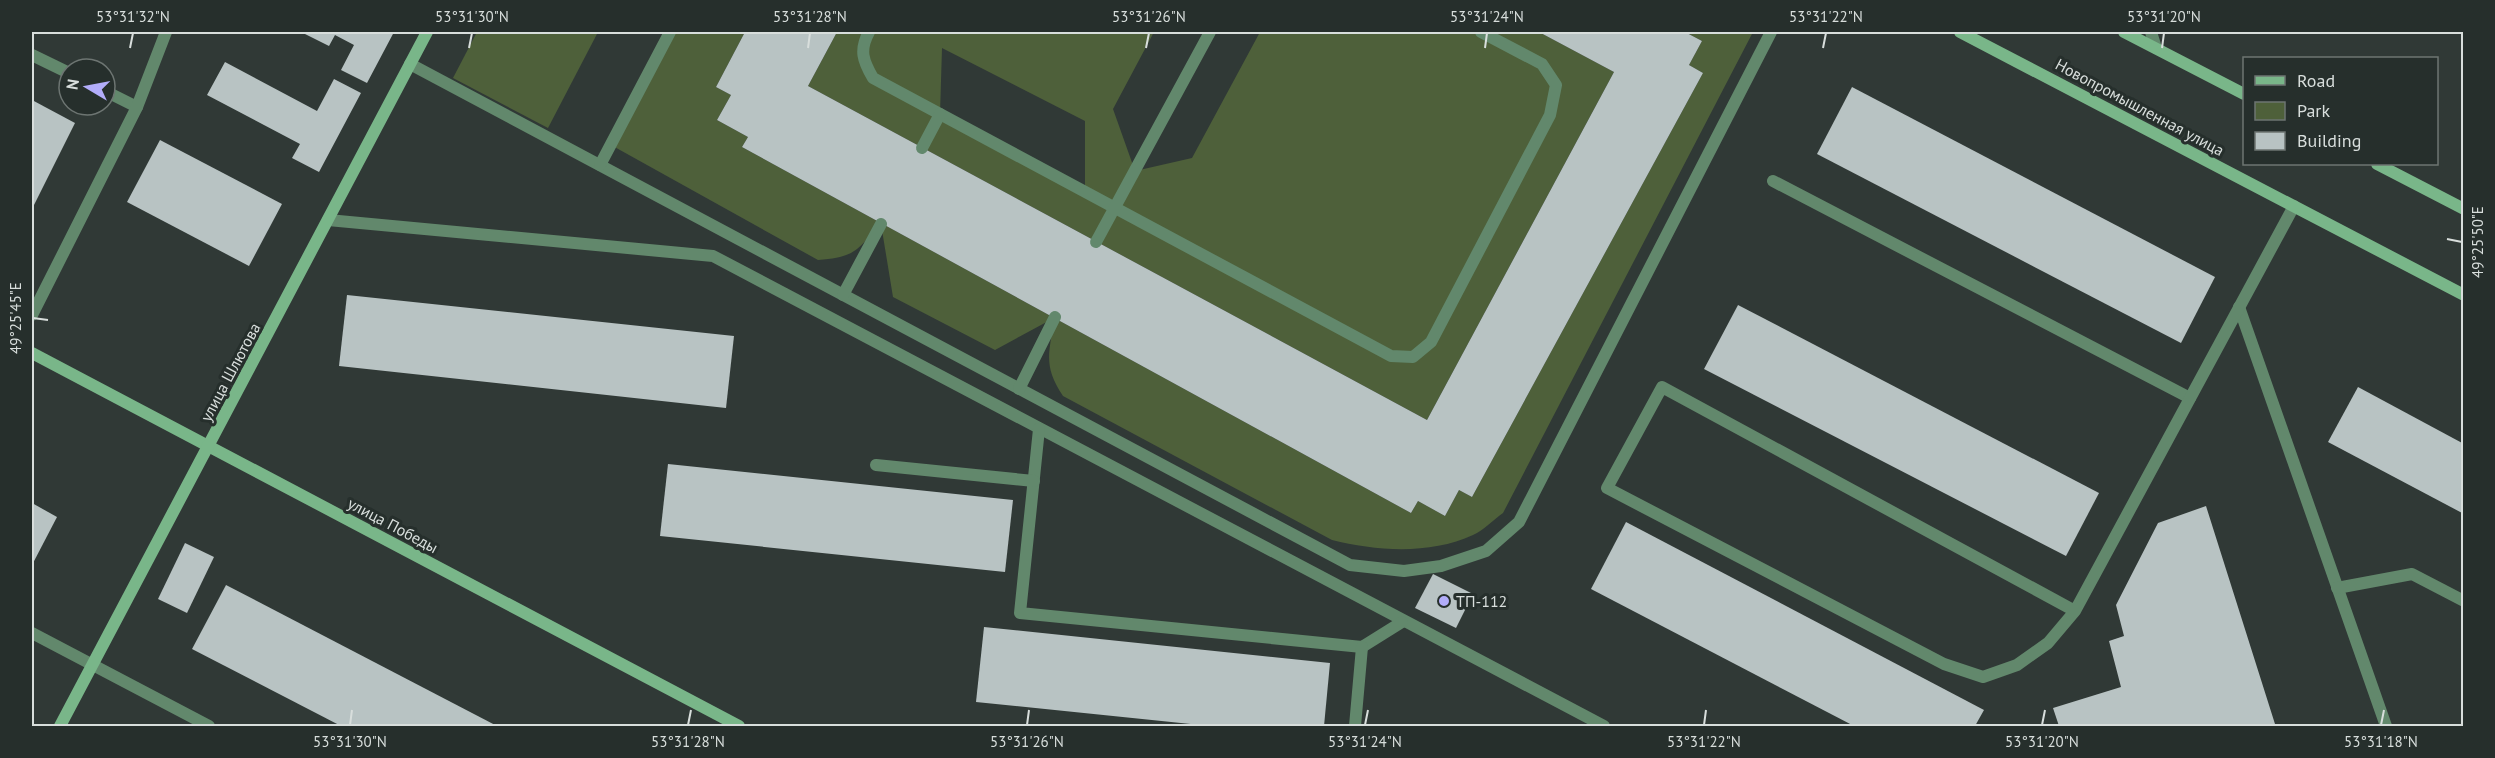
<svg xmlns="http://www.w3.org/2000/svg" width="2495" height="758" font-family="'PT Sans',sans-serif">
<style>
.green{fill:#4e603a;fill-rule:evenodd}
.building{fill:#b8c3c3}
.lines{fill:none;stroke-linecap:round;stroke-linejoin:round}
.service{stroke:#62886c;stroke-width:12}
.minor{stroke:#62886c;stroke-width:12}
.secondary{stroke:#79b689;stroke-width:12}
.ticks{fill:none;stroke:#d8dedc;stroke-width:2}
.poi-dot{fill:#b2adfa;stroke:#262f2c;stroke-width:2}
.labels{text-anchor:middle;stroke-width:6;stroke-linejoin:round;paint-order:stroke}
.street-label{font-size:16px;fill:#d8dedc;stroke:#262f2c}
.poi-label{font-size:16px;fill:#d8dedc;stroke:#262f2c;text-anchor:start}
.neatline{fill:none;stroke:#d8dedc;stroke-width:2}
.ticks-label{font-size:15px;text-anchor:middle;fill:#d8dedc}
</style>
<rect width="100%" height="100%" fill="#303936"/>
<g class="green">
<path d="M 477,32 L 598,32 L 548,128 L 453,78 Z"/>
<path d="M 670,32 L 745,32 L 716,87 L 731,95 L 717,120 L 748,137 L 742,147 L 1411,513 L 1418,501 L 1445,516 L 1459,490 L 1472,497 L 1703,73 L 1689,65 L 1702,41 L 1685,32 L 1753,32 L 1503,513 C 1493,520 1484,530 1473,535 C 1430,555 1376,551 1332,540 L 1063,396 C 1042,364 1050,353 1054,318 L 995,350 L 893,297 L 881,224 C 856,250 857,257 818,260 L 611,145 Z"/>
<path d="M 837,32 L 1154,32 L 1113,109 L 1135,171 L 1192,158 L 1260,32 L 1539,32 L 1614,72 L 1427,420 L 808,86 ZM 942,48 L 1085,121 L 1085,190 L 940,114 Z"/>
</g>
<g class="building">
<path d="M 301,32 L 394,32 L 367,83 L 341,70 L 354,45 L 335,35 L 329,46 Z"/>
<path d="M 745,32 L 837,32 L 808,86 L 1427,420 L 1614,72 L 1539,32 L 1685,32 L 1702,41 L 1689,65 L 1703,73 L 1472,497 L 1459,490 L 1445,516 L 1418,501 L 1411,513 L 742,147 L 748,137 L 717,120 L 731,95 L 716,87 Z"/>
<path d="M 225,62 L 317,111 L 334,79 L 361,93 L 319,172 L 292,158 L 300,144 L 207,95 Z"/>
<path d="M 1852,87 L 2215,277 L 2181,343 L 1817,154 Z"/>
<path d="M 32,100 L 75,123 L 32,209 Z"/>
<path d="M 160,140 L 282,204 L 249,266 L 127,202 Z"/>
<path d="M 347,295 L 734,336 L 726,408 L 339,366 Z"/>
<path d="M 1738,305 L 2099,493 L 2066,556 L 1704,369 Z"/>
<path d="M 2358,387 L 2464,444 L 2464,514 L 2328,442 Z"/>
<path d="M 668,464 L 1013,500 L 1005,572 L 660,536 Z"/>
<path d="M 32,503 L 57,517 L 32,565 Z"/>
<path d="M 2206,506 L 2275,724 L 2268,726 L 2059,726 L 2053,708 L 2121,687 L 2109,641 L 2124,636 L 2116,605 L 2158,523 Z"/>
<path d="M 1626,522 L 1984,710 L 1975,726 L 1854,726 L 1591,589 Z"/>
<path d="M 185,543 L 214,557 L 187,613 L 158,599 Z"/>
<path d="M 1433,574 L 1473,594 L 1456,628 L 1415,608 Z"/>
<path d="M 226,585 L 497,726 L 341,726 L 192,649 Z"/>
<path d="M 984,627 L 1330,663 L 1324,726 L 1210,726 L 976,702 Z"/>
</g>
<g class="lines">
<g class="service">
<path d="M 869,32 C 859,50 863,61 873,78 L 1391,356 L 1413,357 L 1431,342 L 1550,115 L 1556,85 L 1542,64 L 1481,32"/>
<path d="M 32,55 L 69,73"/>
<path d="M 410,64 L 1350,565 L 1404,571 L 1441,566 L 1486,551 L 1519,522 L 1771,32"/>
<path d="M 105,91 L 137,107"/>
<path d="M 922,148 L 940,114"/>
<path d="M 600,165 L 670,32"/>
<path d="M 1773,181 L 2190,398"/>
<path d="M 328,220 L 713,256 L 1604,726"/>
<path d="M 1096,242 L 1210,32"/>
<path d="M 843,295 L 881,224"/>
<path d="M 2239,307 L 2386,726"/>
<path d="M 32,315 L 137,107 L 166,32"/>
<path d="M 1019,389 L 1055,317"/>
<path d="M 1039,429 L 1020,613 L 1362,647 L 1402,622"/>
<path d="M 876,465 L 1034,481"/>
<path d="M 2337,588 L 2412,574 L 2464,601"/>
<path d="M 2075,611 L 1662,387 L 1607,488 L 1944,664 L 1983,677 L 2017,665 L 2048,643 L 2075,611 L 2294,206"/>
<path d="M 32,633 L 209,726"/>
<path d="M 1355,726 L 1362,647"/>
</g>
<path class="minor" d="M 2151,32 L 2156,48"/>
<g class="secondary">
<path d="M 1960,32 L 2464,295"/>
<path d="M 2124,32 L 2244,94"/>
<path d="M 2377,164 L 2464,209"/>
<path d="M 32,353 L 739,726"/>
<path d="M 60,726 L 427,32"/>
</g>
</g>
<path class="ticks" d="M 130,48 L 133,33M 469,48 L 472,33M 808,48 L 810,33M 1146,48 L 1149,33M 1485,48 L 1487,33M 1823,48 L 1826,33M 2162,48 L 2164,33M 2447,239 L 2462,242M 33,318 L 48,320M 350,725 L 352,710M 688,725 L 691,710M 1027,725 L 1029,710M 1365,725 L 1368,710M 1704,725 L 1706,710M 2042,725 L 2045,710M 2381,725 L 2384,710"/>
<circle class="poi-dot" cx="1444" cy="601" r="6"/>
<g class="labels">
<g class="street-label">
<text transform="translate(2140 107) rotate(28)" y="6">Новопромышленная улица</text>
<text transform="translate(230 372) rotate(-62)" y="6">улица Шлютова</text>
<text transform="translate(393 525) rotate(28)" y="6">улица Победы</text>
</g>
<g class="poi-label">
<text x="1456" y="607">ТП-112</text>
</g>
</g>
<rect width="2495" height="758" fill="none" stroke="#262f2c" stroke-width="66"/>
<rect x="2243" y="57" width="195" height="108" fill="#262f2c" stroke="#6d7572" stroke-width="1.5"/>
<rect x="2255" y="76" width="30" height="9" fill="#79b689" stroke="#6d7572" stroke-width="1.5"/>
<text x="2297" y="87" font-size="18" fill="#d8dedc">Road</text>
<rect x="2255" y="102" width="30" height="18" fill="#4e603a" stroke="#6d7572" stroke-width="1.5"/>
<text x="2297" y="117" font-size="18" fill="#d8dedc">Park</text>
<rect x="2255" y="132" width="30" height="18" fill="#b8c3c3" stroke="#6d7572" stroke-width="1.5"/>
<text x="2297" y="147" font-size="18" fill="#d8dedc">Building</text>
<g transform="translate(87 87) rotate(280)"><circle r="28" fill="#262f2c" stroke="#6d7572" stroke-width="1.5"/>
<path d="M0-4.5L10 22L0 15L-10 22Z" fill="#b2adfa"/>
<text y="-9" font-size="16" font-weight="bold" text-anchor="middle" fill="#d8dedc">N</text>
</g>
<rect x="33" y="33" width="2429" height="692" class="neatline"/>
<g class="ticks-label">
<text x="133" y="22">53°31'32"N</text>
<text x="472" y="22">53°31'30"N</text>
<text x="810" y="22">53°31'28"N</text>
<text x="1149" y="22">53°31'26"N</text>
<text x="1487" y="22">53°31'24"N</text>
<text x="1826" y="22">53°31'22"N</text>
<text x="2164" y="22">53°31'20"N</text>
<text transform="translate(2478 242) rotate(-90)" y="5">49°25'50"E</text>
<text transform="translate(16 318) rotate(-90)" y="5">49°25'45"E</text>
<text x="350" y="747">53°31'30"N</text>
<text x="688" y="747">53°31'28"N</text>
<text x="1027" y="747">53°31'26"N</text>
<text x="1365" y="747">53°31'24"N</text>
<text x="1704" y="747">53°31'22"N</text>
<text x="2042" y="747">53°31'20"N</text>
<text x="2381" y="747">53°31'18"N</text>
</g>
</svg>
